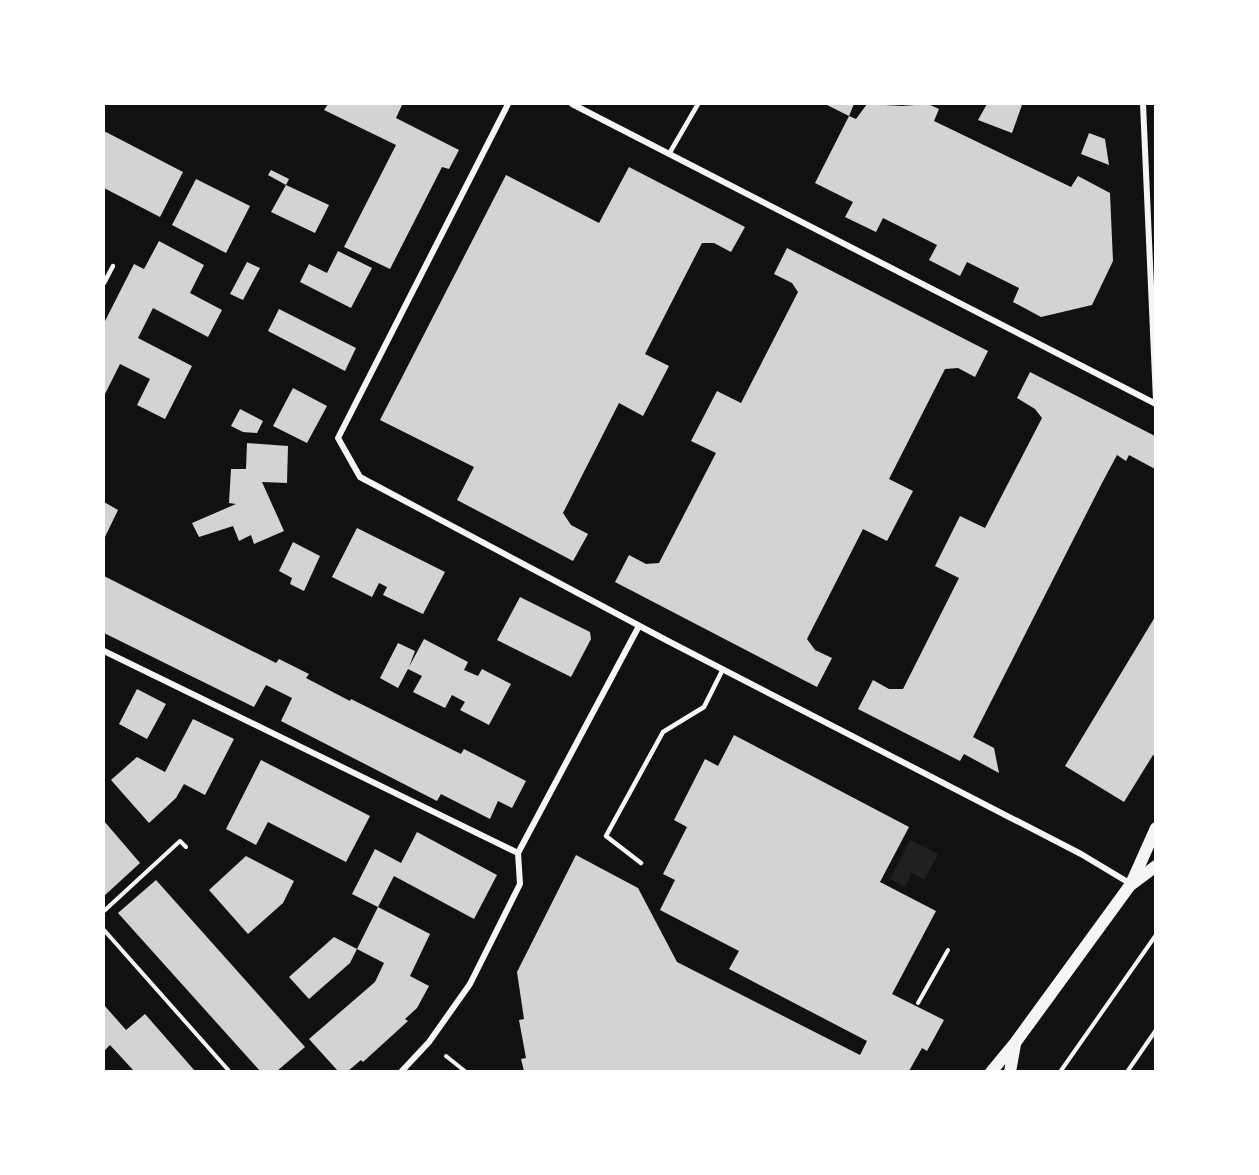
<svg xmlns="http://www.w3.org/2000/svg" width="1259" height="1175" font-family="'Public Sans',sans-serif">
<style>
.green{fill:#202020}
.building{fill:#d3d3d3}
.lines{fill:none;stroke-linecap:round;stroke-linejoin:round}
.path{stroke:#f5f5f5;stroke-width:4}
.service{stroke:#f5f5f5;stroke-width:4.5}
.minor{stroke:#f5f5f5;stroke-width:6}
.secondary{stroke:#f5f5f5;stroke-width:12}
</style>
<rect width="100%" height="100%" fill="#111"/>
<path class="green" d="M 910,840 L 938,854 L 924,880 L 912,873 L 905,887 L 890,879 Z"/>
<g class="building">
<path d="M 328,104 L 399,104 L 402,105 L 396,118 L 459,150 L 449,169 L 442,167 L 390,269 L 344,247 L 396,145 L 324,110 Z"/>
<path d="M 825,104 L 854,104 L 849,116 L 856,119 L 867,104 L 902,106 L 928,104 L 939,109 L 934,121 L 1071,187 L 1078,176 L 1110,193 L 1113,261 L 1092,305 L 1041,317 L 1013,302 L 1019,288 L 967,262 L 960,276 L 929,260 L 937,245 L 883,218 L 876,232 L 845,217 L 853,202 L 815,183 L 849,116 Z"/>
<path d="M 987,104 L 1022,105 L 1012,133 L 978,120 Z"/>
<path d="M 104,131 L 183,172 L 160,217 L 104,188 Z"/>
<path d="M 1089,133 L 1105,139 L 1109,165 L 1081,154 Z"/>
<path d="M 629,167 L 745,227 L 731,252 L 714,243 L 702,243 L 645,354 L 669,366 L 643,416 L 619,403 L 563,513 L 571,525 L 588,534 L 573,561 L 457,500 L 474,467 L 380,420 L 506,175 L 599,223 Z"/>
<path d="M 271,170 L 289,179 L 286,185 L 268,175 Z"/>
<path d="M 196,179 L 250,206 L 226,253 L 172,225 Z"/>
<path d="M 286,185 L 329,205 L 315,233 L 271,212 Z"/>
<path d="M 159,241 L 204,265 L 190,293 L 222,310 L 208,337 L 153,308 L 138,338 L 192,366 L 165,419 L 137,405 L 150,379 L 120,364 L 104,396 L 104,323 L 134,264 L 144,269 Z"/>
<path d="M 787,248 L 988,351 L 975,377 L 958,368 L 945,369 L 889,479 L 913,491 L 887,541 L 863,529 L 807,639 L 815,650 L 832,658 L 817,687 L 615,582 L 629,555 L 646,564 L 659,563 L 716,453 L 691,441 L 717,391 L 741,403 L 798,292 L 792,283 L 774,274 Z"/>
<path d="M 338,251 L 372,268 L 351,308 L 300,282 L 309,264 L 327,273 Z"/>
<path d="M 247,262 L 260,268 L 243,300 L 230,294 Z"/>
<path d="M 279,309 L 356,348 L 345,371 L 268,331 Z"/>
<path d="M 1030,372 L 1155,436 L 1155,469 L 1129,455 L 1126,461 L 1117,455 L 1102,483 L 973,737 L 994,748 L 999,773 L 964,754 L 960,761 L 858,709 L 873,680 L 889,689 L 903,689 L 959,578 L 935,566 L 960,516 L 985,528 L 1042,418 L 1035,409 L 1017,398 Z"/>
<path d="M 293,388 L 327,406 L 307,443 L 273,426 Z"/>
<path d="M 240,409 L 263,421 L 257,433 L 243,432 L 231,426 Z"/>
<path d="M 247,443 L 288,446 L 287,483 L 262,482 L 284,531 L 254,544 L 251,535 L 239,541 L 233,526 L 199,537 L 192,523 L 236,504 L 229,503 L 231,469 L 246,469 Z"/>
<path d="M 104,502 L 118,510 L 104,539 Z"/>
<path d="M 357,528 L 445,572 L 423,614 L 383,595 L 387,587 L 379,583 L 372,597 L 332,577 Z"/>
<path d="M 293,542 L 320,556 L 304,591 L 290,584 L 292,578 L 279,571 Z"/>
<path d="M 104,576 L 276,663 L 279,659 L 309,674 L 306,678 L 350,701 L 351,699 L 461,754 L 464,749 L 526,781 L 512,808 L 498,801 L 490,819 L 441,794 L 437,801 L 281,721 L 292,698 L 266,685 L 254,707 L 104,633 Z"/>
<path d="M 520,597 L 590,632 L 591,639 L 571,677 L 497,640 Z"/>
<path d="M 1155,617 L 1155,756 L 1153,755 L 1124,802 L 1065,766 Z"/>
<path d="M 424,639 L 468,662 L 464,670 L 478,676 L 482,669 L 511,684 L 489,725 L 460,710 L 465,702 L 452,695 L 445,708 L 413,692 L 422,676 L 408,669 L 398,688 L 380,678 L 398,643 L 415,651 L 409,667 Z"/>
<path d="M 137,689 L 166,704 L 147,739 L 119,724 Z"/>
<path d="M 193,719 L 234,739 L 205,795 L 184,784 L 176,798 L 149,823 L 111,780 L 137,757 L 165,772 Z"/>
<path d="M 734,735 L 909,827 L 880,882 L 936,911 L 892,994 L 944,1020 L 927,1051 L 922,1048 L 909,1071 L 524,1071 L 521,1059 L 526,1058 L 519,1020 L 524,1019 L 517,972 L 576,855 L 638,888 L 677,962 L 860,1055 L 867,1041 L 729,969 L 739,951 L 660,910 L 675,880 L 663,874 L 687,827 L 674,820 L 705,759 L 718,766 Z"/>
<path d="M 261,760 L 370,816 L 346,862 L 268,822 L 256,845 L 226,829 Z"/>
<path d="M 104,821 L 140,863 L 104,896 Z"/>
<path d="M 417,832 L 497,875 L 474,919 L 394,876 L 378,907 L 430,934 L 410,976 L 429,986 L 417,1008 L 405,1019 L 408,1021 L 363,1062 L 361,1060 L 348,1071 L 338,1071 L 309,1039 L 375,982 L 384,963 L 357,949 L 378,907 L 352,894 L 375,849 L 401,863 Z"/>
<path d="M 246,856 L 294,881 L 283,903 L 248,934 L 209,890 Z"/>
<path d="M 156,880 L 305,1047 L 277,1071 L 260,1071 L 118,913 Z"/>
<path d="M 334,937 L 357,949 L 350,963 L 309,999 L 289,977 Z"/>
<path d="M 104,1005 L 126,1030 L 145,1014 L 195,1071 L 134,1071 L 110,1045 L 104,1051 Z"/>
</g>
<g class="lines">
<g class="path">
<path d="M 104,911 L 180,841 L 186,847"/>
<path d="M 104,930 L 230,1072"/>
<path d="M 918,1003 L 948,950"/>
<path d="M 446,1056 L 466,1072"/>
<path d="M 1060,1072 L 1156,935"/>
<path d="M 1127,1072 L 1156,1030"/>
</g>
<g class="service">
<path d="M 669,154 L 698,104"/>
<path d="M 104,283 L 113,266"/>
<path d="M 641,863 L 606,836 L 663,732 L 704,707 L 723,669"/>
</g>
<g class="minor">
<path d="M 508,104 L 338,438 L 360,477 L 666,640 L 1081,854 L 1131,884"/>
<path d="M 572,104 L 1156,404"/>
<path d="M 1143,104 L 1156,400"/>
<path d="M 104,651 L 518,853"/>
<path d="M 401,1072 L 429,1042 L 470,984 L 520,884 L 518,853 L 639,626"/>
</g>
<g class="secondary">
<path d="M 1132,884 L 1156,866"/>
<path d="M 991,1072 L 1015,1043 L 1131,884 L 1156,828"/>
<path d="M 1010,1072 L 1015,1044"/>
</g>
</g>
<rect width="1259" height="1175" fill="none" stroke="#ffffff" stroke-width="210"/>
</svg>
